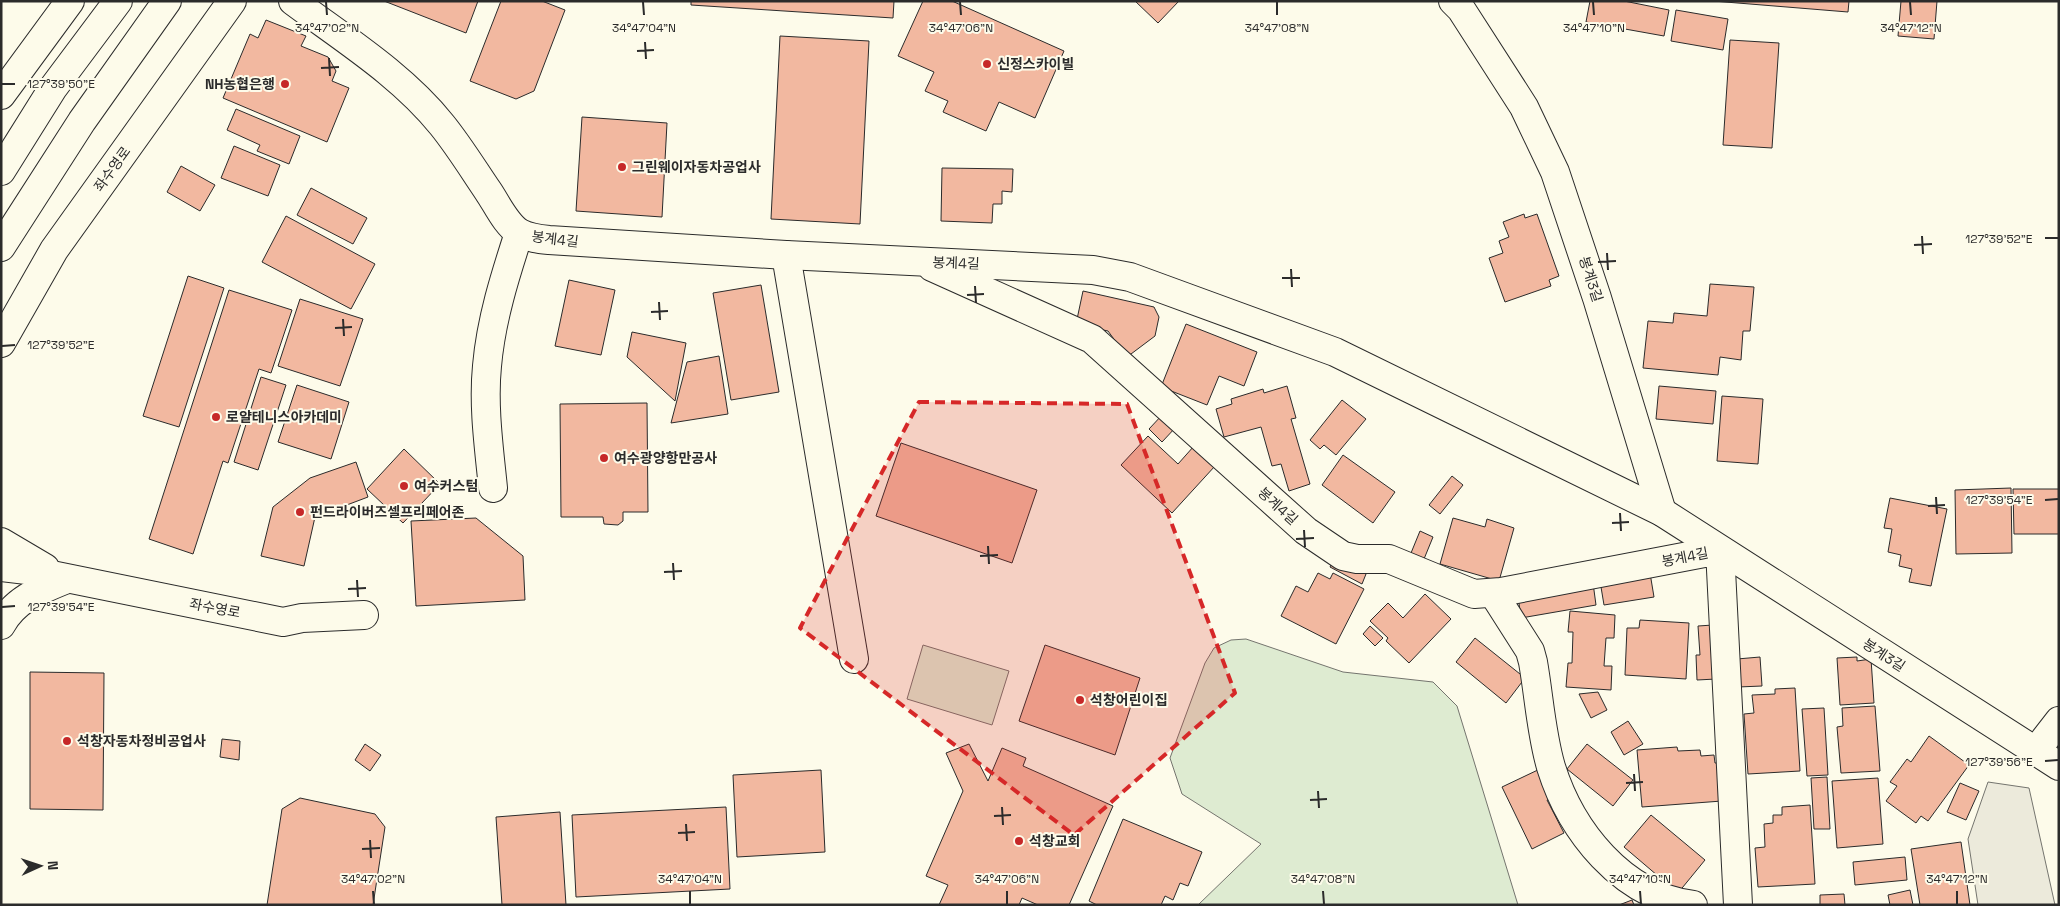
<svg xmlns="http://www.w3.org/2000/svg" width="2060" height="906" font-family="'Space Grotesk','Noto Sans KR',sans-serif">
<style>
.green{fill:#deebd1;stroke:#74746e}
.parking{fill:#eceadb;stroke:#74746e}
.building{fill:#f2b8a0;stroke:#2b2b2b}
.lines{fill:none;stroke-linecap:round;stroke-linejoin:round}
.minor-casing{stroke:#2b2b2b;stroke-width:30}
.minor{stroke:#fdfbea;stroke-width:28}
.marked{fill:#d62828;fill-opacity:0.2;stroke:#d62828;stroke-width:4;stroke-dasharray:10 6;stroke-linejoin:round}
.ticks{fill:none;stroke:#2b2b2b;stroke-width:2}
.poi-dot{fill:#c62828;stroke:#fdfbea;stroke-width:2}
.labels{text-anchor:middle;stroke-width:4;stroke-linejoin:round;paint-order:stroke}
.poi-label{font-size:14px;font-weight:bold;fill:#2b2b2b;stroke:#fdfbea;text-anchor:start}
.street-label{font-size:14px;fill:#2b2b2b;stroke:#fdfbea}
.ticks-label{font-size:12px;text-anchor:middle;fill:#2b2b2b;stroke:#fdfbea;stroke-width:4;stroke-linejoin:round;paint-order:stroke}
</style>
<rect width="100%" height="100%" fill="#fdfbea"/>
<g class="green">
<path d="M 1246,639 L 1343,672 L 1433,682 L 1457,706 L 1518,905 L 1198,905 L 1261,844 L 1182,794 L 1170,758 L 1205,663 L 1214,648 L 1231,640 Z"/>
<path d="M 923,645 L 1009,671 L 992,725 L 907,699 Z"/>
</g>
<path class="parking" d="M 1988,782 L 2029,788 L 2055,905 L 1978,905 L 1968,839 Z"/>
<g class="building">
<path d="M 384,1 L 478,1 L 466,33 Z"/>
<path d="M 501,1 L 542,1 L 565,10 L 534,91 L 516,99 L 470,81 Z"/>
<path d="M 691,1 L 894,1 L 893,18 L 691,5 Z"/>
<path d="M 923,1 L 952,1 L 1064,51 L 1035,118 L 999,102 L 986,131 L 943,112 L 948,101 L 925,91 L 934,72 L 898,56 Z"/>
<path d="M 1135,1 L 1179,1 L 1158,23 Z"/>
<path d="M 1590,1 L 1624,1 L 1669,10 L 1664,36 L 1586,22 Z"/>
<path d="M 1713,1 L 1849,1 L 1848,12 Z"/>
<path d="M 1901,1 L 1937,1 L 1934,39 L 1898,36 Z"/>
<path d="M 1676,10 L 1728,19 L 1723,50 L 1671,41 Z"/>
<path d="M 266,20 L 306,36 L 301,46 L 328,57 L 336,71 L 332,81 L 349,88 L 327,142 L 223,98 L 250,34 L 258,38 Z"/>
<path d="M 780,36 L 869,41 L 860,224 L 771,219 Z"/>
<path d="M 1730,40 L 1779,43 L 1772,148 L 1723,145 Z"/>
<path d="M 236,109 L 300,136 L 289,164 L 257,151 L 260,145 L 227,130 Z"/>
<path d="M 582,117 L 667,123 L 662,217 L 576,211 Z"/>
<path d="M 234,146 L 280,165 L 268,196 L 221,178 Z"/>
<path d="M 181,166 L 215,185 L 200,211 L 167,192 Z"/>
<path d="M 942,168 L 1013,169 L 1012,192 L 1002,191 L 1002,204 L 993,204 L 992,223 L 941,221 Z"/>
<path d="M 311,188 L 367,218 L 353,244 L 297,215 Z"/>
<path d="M 1524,214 L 1525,218 L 1537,214 L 1559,276 L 1549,280 L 1551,286 L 1505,302 L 1489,258 L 1503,253 L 1499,241 L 1509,237 L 1503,222 Z"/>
<path d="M 286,216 L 375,264 L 351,309 L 262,262 Z"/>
<path d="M 188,276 L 224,288 L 179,427 L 143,416 Z"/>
<path d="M 569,280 L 615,290 L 601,355 L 555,346 Z"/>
<path d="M 1710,284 L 1754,287 L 1750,331 L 1743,331 L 1741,360 L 1720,357 L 1718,375 L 1643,368 L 1648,321 L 1673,323 L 1674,313 L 1707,316 Z"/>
<path d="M 761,285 L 779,392 L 731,400 L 713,293 Z"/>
<path d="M 229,290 L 292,310 L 271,373 L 259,369 L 228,463 L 223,461 L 193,554 L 149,539 Z"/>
<path d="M 1083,291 L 1154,307 L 1159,317 L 1155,336 L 1127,357 L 1108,331 L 1076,324 Z"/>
<path d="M 300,299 L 363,319 L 340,386 L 278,366 Z"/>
<path d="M 1186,324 L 1257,352 L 1244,386 L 1219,376 L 1207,405 L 1161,387 Z"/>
<path d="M 632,332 L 686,343 L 675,401 L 627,357 Z"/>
<path d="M 719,356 L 728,414 L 671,423 L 687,362 Z"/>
<path d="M 261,377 L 286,385 L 258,470 L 234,462 Z"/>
<path d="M 297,385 L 349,402 L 331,459 L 278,442 Z"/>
<path d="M 1287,386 L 1296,418 L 1291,419 L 1310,484 L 1289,491 L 1281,464 L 1272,466 L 1261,427 L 1224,437 L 1216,409 L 1232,404 L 1231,399 L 1263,389 L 1264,393 Z"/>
<path d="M 1659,386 L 1716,391 L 1713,424 L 1656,419 Z"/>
<path d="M 1722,396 L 1763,399 L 1758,464 L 1717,461 Z"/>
<path d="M 1342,400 L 1366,419 L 1336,455 L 1324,445 L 1320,449 L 1310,440 Z"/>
<path d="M 647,403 L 648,512 L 623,512 L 623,521 L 618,525 L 604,524 L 603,517 L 561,517 L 560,404 Z"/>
<path d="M 1163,414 L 1176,427 L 1162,442 L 1149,429 Z"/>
<path d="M 1148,436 L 1178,464 L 1194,446 L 1215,466 L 1172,513 L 1121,465 Z"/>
<path d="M 901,443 L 1037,490 L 1012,563 L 876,516 Z"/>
<path d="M 404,449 L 440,484 L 403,523 L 367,489 Z"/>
<path d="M 1343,455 L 1395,492 L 1373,523 L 1322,485 Z"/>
<path d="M 356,462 L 368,497 L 315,517 L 304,566 L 261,556 L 273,507 L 310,478 Z"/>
<path d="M 1452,476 L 1463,485 L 1440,514 L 1429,505 Z"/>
<path d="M 2011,488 L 2012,553 L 1956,554 L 1955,490 Z"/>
<path d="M 2013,489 L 2059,489 L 2059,534 L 2014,534 Z"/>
<path d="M 1890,498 L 1947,509 L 1931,586 L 1909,582 L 1912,569 L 1899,566 L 1901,555 L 1888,552 L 1892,529 L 1884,528 Z"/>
<path d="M 476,518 L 523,556 L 525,600 L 416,606 L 411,521 Z"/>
<path d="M 1453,518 L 1485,527 L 1487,519 L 1514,528 L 1499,581 L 1440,564 Z"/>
<path d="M 1420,531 L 1433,537 L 1424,559 L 1411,553 Z"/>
<path d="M 1335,557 L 1366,574 L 1362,584 L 1330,567 Z"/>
<path d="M 1318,573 L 1330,579 L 1333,573 L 1364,589 L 1336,644 L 1281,616 L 1296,586 L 1308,592 Z"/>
<path d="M 1650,573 L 1654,597 L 1604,605 L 1600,581 Z"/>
<path d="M 1593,583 L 1596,605 L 1521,618 L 1518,596 Z"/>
<path d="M 1425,594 L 1451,619 L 1409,663 L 1386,641 L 1388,638 L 1370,621 L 1388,603 L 1403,618 Z"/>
<path d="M 1570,611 L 1615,615 L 1614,638 L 1606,638 L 1604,666 L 1612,666 L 1611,690 L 1566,687 L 1568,663 L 1572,663 L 1573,632 L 1568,632 Z"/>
<path d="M 1640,620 L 1689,623 L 1686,679 L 1625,675 L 1627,628 L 1639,628 Z"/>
<path d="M 1713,625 L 1716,679 L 1697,680 L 1696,655 L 1700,655 L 1698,626 Z"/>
<path d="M 1370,626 L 1383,638 L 1375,646 L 1363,634 Z"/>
<path d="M 1475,638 L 1525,678 L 1506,703 L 1456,662 Z"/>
<path d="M 1045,645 L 1140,678 L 1115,755 L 1019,721 Z"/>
<path d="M 1760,657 L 1762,686 L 1738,687 L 1737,659 Z"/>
<path d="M 1857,657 L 1857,661 L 1871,659 L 1874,703 L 1840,705 L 1837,658 Z"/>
<path d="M 30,672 L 104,673 L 103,810 L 30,809 Z"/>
<path d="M 1795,688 L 1800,771 L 1748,774 L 1744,714 L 1754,713 L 1752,695 L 1775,694 L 1775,689 Z"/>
<path d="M 1598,692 L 1607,710 L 1591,718 L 1579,694 Z"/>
<path d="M 1875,706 L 1880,771 L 1841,773 L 1837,727 L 1843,726 L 1842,708 Z"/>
<path d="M 1824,708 L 1828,775 L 1807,776 L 1802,709 Z"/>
<path d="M 1628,721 L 1643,744 L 1624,755 L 1611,732 Z"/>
<path d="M 1929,736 L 1969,765 L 1928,821 L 1921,816 L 1916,823 L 1886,801 L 1897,786 L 1890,782 L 1907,759 L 1911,762 Z"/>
<path d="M 222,739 L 240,741 L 239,760 L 220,757 Z"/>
<path d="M 365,744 L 381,755 L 370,771 L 355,760 Z"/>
<path d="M 969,744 L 988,781 L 1002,748 L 1026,758 L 1023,766 L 1113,806 L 1069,905 L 1038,905 L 1022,898 L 1019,905 L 939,905 L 948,885 L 926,876 L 963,791 L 946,753 Z"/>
<path d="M 1587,744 L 1633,780 L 1613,806 L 1567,769 Z"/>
<path d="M 1677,747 L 1678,751 L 1700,750 L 1701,756 L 1714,755 L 1715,763 L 1719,763 L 1722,801 L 1642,807 L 1637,750 Z"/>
<path d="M 1542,768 L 1555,796 L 1547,800 L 1564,833 L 1532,849 L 1502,787 Z"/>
<path d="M 821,770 L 825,852 L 737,857 L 733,775 Z"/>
<path d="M 1827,777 L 1830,829 L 1814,829 L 1811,778 Z"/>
<path d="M 1878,778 L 1883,844 L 1837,848 L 1832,781 Z"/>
<path d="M 1960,783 L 1979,791 L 1966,820 L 1947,812 Z"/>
<path d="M 300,798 L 375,814 L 385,827 L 373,905 L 267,905 L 282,809 Z"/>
<path d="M 1810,805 L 1815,884 L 1758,887 L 1755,848 L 1765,847 L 1764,824 L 1773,823 L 1773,815 L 1782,815 L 1782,807 Z"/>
<path d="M 726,807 L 730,889 L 576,897 L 572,815 Z"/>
<path d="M 560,812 L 566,905 L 502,905 L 496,817 Z"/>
<path d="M 1651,815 L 1705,860 L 1678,893 L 1624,847 Z"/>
<path d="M 1123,819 L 1202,852 L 1188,886 L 1180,883 L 1173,900 L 1165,896 L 1161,905 L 1097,905 L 1089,901 Z"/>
<path d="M 1961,842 L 1970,905 L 1920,905 L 1911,849 Z"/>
<path d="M 1905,857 L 1907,880 L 1855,885 L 1853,862 Z"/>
<path d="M 1910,890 L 1913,905 L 1890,905 L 1888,895 Z"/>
<path d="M 1844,894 L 1845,905 L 1820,905 L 1820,895 Z"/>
<path d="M 1632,900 L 1634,905 L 1619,905 Z"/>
</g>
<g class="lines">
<defs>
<g id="minor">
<path d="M 293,1 C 344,39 402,75 442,125 C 459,146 473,169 488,191 C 497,204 506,225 520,233 C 529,238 539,239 549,240 L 786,255 L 1093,270 L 1130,277 L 1335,352 L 1662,512 L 2059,766"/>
<path d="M 1453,1 L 1461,9 L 1524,107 L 1555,172 L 1597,298 L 1662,512"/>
<path d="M 1,95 L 70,1"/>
<path d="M 1,171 L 53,88 L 118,1"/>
<path d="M 1,247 L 82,121 L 167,1"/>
<path d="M 786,255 L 854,659"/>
<path d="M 932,267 L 1092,339 L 1306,531 L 1343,556 L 1357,559 L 1389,559 L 1474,594 L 1501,592 L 1720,550 L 1738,905"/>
<path d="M 1,343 L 54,250 L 232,1"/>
<path d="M 493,488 C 489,448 483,406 487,366 C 491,320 505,276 519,233"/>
<path d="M 1,542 L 45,568"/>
<path d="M 1,567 L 27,570 L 283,622 L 302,618 L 364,615"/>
<path d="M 1493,593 L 1530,651 L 1533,662 C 1539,696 1541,733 1551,767 C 1571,831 1622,896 1693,905"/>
<path d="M 1,625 C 15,599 40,590 67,579"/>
<path d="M 2035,752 L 2059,721"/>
</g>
</defs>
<use href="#minor" class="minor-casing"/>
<use href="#minor" class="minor"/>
</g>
<path class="marked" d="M 919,402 L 1127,404 L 1235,693 L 1074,835 L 800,628 Z"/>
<path class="ticks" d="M 326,2 L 327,15M 643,2 L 644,15M 960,2 L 961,15M 1277,2 L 1277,15M 1593,2 L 1594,15M 1910,2 L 1911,15M 645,42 L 646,59M 637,51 L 654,50M 329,58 L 330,76M 321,68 L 339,67M 2,84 L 15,84M 1922,236 L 1923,254M 2045,238 L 2058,238M 1914,245 L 1932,244M 1607,253 L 1608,270M 1598,262 L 1616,261M 1291,269 L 1292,287M 1282,278 L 1300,278M 975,286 L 976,303M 967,295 L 984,294M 659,302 L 660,320M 651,312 L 668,311M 343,319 L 344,336M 335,328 L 352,327M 2,346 L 15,345M 1936,497 L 1937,514M 2045,500 L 2058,499M 1928,506 L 1945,505M 1620,513 L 1621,531M 1612,523 L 1629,522M 1304,530 L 1305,547M 1296,539 L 1314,538M 988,546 L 989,564M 980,556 L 998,555M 673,563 L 674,580M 664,572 L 682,571M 357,580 L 358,597M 348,589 L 366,588M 2,607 L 15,606M 2045,761 L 2058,760M 1634,774 L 1635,791M 1626,783 L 1643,782M 1318,791 L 1319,808M 1310,800 L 1327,799M 1002,807 L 1003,825M 994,816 L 1011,815M 686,824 L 687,841M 678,833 L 695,832M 370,840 L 371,858M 362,849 L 380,848M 373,891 L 374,904M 690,891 L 690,904M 1007,891 L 1007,904M 1323,891 L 1324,904M 1640,891 L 1641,904M 1957,891 L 1957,904"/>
<g class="poi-dot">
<circle cx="987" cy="64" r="5"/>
<circle cx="285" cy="84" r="5"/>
<circle cx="622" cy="167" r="5"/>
<circle cx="216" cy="417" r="5"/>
<circle cx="604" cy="458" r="5"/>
<circle cx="404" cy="486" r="5"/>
<circle cx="300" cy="512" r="5"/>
<circle cx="1080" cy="700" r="5"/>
<circle cx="67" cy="741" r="5"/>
<circle cx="1019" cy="841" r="5"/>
</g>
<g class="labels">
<g class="poi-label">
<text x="997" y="69">신정스카이빌</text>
<text x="275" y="89" text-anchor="end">NH농협은행</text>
<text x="632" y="172">그린웨이자동차공업사</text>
<text x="226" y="422">로얄테니스아카데미</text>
<text x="614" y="463">여수광양항만공사</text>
<text x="414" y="491">여수커스텀</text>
<text x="310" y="517">펀드라이버즈셀프리페어존</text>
<text x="1090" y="705">석창어린이집</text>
<text x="77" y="746">석창자동차정비공업사</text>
<text x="1029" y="846">석창교회</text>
</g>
<g class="street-label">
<text transform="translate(112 169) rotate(-54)" y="5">좌수영로</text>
<text transform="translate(555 239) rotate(7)" y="5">봉계4길</text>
<text transform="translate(956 263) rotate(2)" y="5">봉계4길</text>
<text transform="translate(1591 279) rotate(72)" y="5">봉계3길</text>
<text transform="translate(1278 506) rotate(42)" y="5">봉계4길</text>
<text transform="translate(1685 557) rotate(-11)" y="5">봉계4길</text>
<text transform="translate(215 608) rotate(11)" y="5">좌수영로</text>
<text transform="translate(1884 655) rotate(33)" y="5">봉계3길</text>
</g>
</g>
<g class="ticks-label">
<text x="327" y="32">34°47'02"N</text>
<text x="644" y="32">34°47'04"N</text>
<text x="961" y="32">34°47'06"N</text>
<text x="1277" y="32">34°47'08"N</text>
<text x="1594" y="32">34°47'10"N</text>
<text x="1911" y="32">34°47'12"N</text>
<text x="61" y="88">127°39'50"E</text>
<text x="1999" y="243">127°39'52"E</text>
<text x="61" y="349">127°39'52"E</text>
<text x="1999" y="504">127°39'54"E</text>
<text x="61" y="611">127°39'54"E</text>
<text x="1999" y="766">127°39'56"E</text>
<text x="373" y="883">34°47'02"N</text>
<text x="690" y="883">34°47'04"N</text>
<text x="1007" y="883">34°47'06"N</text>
<text x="1323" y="883">34°47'08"N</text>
<text x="1640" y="883">34°47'10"N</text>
<text x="1957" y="883">34°47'12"N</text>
</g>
<rect width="2060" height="906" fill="none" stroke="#2b2b2b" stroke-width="5"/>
<g transform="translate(40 866) rotate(87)" stroke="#fdfbea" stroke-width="4" paint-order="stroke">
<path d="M0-4L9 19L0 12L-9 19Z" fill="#2b2b2b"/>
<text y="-8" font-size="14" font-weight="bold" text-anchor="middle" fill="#2b2b2b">N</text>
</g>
</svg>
